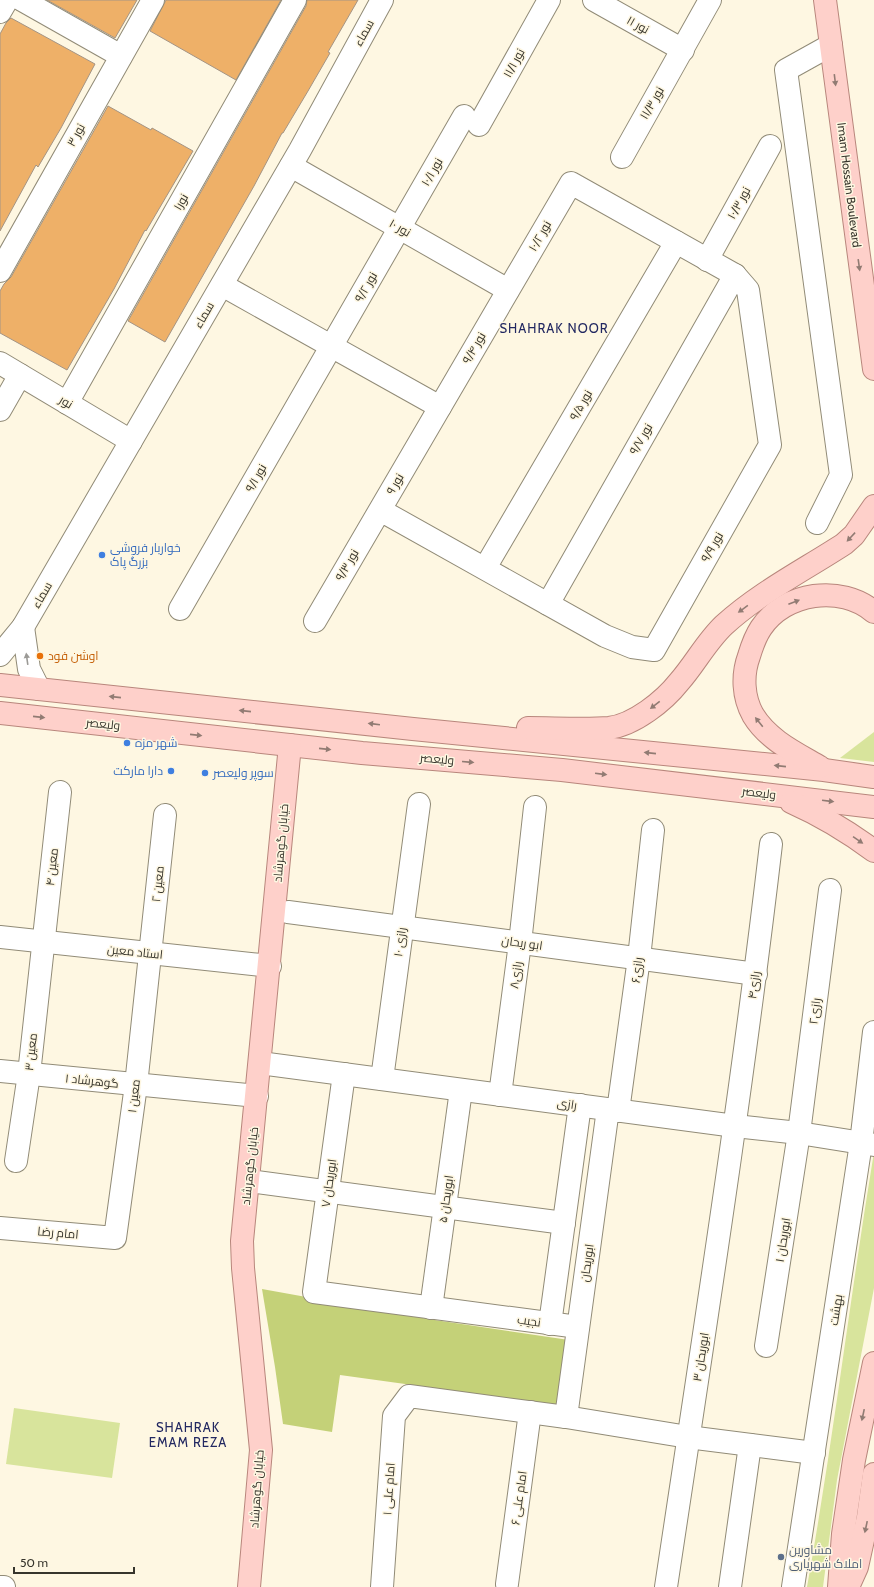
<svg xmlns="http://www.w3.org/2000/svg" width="874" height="1587" font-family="Cabin,Cairo,sans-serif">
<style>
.green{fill:#d8e49c}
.forest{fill:#c4d178}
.building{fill:#eeb068;stroke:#a49484}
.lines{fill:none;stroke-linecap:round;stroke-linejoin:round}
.minor-casing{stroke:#918b77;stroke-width:24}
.major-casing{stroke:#b8867c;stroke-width:24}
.minor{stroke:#fff;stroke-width:22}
.major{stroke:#fed0ca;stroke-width:22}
.oneway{fill:#917b73}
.oneway2{fill:#9b9a96}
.shop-dot{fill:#3f7fe0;stroke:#fef7e2;stroke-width:1.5}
.food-dot{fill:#e8710a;stroke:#fef7e2;stroke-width:1.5}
.service-dot{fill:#5c6f8a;stroke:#fef7e2;stroke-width:1.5}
.labels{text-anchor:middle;stroke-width:3;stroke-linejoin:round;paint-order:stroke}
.street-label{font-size:12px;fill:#37352c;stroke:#fef7e2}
.shop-label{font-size:12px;fill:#366cbe;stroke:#fef7e2;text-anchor:start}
.food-label{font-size:12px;fill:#c56008;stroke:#fef7e2;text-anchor:start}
.service-label{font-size:12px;fill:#4e5e75;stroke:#fef7e2;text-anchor:start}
.neighbourhood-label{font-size:13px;letter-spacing:1px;fill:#222861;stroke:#fef7e2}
</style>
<rect width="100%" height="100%" fill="#fef7e2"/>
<g class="green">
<path d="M 874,732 L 874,762 L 840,758 Z"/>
<path d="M 874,1152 L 874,1288 L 837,1480 L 823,1587 L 807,1587 C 833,1443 850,1297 874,1152 Z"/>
<path d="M 14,1408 L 120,1423 L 112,1478 L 6,1464 Z"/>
</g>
<path class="forest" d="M 262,1289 L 428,1319 L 569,1340 L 557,1405 L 340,1375 L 332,1432 L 283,1424 L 275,1367 Z"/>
<g class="building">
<path d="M 47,0 L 137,0 L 115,38 Z"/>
<path d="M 166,0 L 281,0 L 236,80 L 150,31 Z"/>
<path d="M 307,0 L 358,0 L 328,52 L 330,53 L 308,91 L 283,133 L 282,133 L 254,186 L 165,342 L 128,321 L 306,6 Z"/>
<path d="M 11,18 L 95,64 L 61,128 L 38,167 L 36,165 L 0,231 L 0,34 L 6,23 Z"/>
<path d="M 108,106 L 151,130 L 152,128 L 193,151 L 146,231 L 145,230 L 114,289 L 67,370 L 0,333 L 0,291 L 4,284 L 11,277 Z"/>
</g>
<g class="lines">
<defs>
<g id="minor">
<path d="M 22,0 L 121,56"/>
<path d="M 594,0 L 683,50"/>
<path d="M 0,12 L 7,0"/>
<path d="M 479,125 L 549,0"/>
<path d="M 622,157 L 710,0"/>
<path d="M 291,166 L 508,290"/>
<path d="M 707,260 L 770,146"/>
<path d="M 0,271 L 153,0"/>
<path d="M 222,285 L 440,407"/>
<path d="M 0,363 L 131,441"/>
<path d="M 67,403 L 295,0"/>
<path d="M 0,410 L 20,375"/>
<path d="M 817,523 L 841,475 L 786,70 L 831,45"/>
<path d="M 485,568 L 676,242"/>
<path d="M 548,604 L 735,275"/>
<path d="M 180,609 L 464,116"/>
<path d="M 315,621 C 400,475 486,329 571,183 L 735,275 L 748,290 L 770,445 L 654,650 L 632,647 L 605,636 L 380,510"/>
<path d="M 23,627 L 29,669 L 39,689"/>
<path d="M 0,655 L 23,627 L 300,150 L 382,0"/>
<path d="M 288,912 L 756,974"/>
<path d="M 0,937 L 270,966"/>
<path d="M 260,1063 L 735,1126 L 799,1133 L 874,1145"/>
<path d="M 0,1071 L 257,1096"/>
<path d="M 344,1074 L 314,1292 L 578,1327"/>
<path d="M 382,1079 L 419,804"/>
<path d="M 500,1095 L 520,943 L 535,807"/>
<path d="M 618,1111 L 639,958 L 653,830"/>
<path d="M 16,1161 L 29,1074 L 60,792"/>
<path d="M 249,1181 L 564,1223"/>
<path d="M 0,1228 L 115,1238 L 136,1085 L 165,815"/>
<path d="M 431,1308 L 461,1090"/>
<path d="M 550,1324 L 580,1105"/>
<path d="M 766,1346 L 799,1133 L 830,890"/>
<path d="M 566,1417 L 608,1109"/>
<path d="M 507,1584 L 530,1412"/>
<path d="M 0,1587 L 4,1587"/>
<path d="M 382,1587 L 394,1416 L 409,1396 L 566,1417 L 688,1437 L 814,1453"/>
<path d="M 666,1587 C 703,1340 742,1093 771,844"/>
<path d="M 730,1587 L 750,1445"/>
<path d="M 793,1587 L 861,1143 L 874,1032"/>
</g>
<g id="major">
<path d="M 825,0 L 874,369"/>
<path d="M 0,685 L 413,729 L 824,770 L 874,777"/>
<path d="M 0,713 L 362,753 L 562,770 L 874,807"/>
<path d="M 528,728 C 554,728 584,730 609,728 C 634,725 664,701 679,682 C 695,664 706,642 724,625 C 759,593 804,570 844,544 L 854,535 L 874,506"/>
<path d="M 820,767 C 796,753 768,740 753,715 C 743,697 742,675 749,656 C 752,646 755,637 761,628 C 785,592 841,584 874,612"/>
<path d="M 791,802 C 818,814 850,833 874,851"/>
<path d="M 249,1587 L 261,1450 L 243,1268 L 242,1241 L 290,745"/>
<path d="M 839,1587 L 843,1534 L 854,1460 L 874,1363"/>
<path d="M 848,1587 L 857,1567 L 868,1517 L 874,1474"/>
</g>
</defs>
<use href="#minor" class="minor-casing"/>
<use href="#major" class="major-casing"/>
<use href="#minor" class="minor"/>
<use href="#major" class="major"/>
</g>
<defs><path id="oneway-solid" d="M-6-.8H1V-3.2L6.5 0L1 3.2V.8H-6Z"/></defs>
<g class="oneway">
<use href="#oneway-solid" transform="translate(835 80) rotate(83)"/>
<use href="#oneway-solid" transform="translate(859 265) rotate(82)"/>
<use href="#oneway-solid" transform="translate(851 537) rotate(133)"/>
<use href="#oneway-solid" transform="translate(794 602) rotate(-21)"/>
<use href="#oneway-solid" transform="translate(743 609) rotate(144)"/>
<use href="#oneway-solid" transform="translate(115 697) rotate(-174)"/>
<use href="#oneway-solid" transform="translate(655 705) rotate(142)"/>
<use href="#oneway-solid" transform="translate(245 711) rotate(-174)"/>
<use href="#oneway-solid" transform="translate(39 717) rotate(6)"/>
<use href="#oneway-solid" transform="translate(759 722) rotate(-129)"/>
<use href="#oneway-solid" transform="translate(374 724) rotate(-173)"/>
<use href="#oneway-solid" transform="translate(196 735) rotate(6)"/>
<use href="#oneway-solid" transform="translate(325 749) rotate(6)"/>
<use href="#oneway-solid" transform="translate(650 753) rotate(-174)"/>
<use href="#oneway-solid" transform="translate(468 762) rotate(5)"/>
<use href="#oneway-solid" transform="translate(780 766) rotate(-174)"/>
<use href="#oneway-solid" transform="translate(601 774) rotate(7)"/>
<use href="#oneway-solid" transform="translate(828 801) rotate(7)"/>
<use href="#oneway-solid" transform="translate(858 840) rotate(34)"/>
<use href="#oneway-solid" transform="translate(863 1415) rotate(102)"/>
<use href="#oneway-solid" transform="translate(866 1527) rotate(102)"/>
</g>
<use class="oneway2" href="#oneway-solid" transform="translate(27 659) rotate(-98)"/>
<g class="shop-dot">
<circle cx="102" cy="555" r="4"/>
<circle cx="127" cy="743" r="4"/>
<circle cx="171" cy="771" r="4"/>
<circle cx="205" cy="773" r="4"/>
</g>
<circle class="food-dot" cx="40" cy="656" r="4"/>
<circle class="service-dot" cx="781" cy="1557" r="4"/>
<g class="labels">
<g class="street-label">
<text transform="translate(638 25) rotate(29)" y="4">نور ۱۱</text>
<text transform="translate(364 33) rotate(-61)" y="4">سماء</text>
<text transform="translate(514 63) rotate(-61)" y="4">نور ۱۱/۱</text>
<text transform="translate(652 103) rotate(-60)" y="4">نور ۱۱/۳</text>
<text transform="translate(76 135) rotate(-61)" y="4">نور ۳</text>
<text transform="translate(432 172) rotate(-60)" y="4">نور ۱۰/۱</text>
<text transform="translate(849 185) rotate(83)" y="4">Imam Hossain Boulevard</text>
<text transform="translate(181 202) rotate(-60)" y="4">نور۱</text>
<text transform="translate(739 203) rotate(-61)" y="4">نور ۱۰/۳</text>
<text transform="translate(400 228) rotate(30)" y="4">نور ۱۰</text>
<text transform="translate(540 236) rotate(-60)" y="4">نور ۱۰/۲</text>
<text transform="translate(366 287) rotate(-60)" y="4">نور ۹/۲</text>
<text transform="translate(204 315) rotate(-60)" y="4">سماء</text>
<text transform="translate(474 348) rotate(-60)" y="4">نور ۹/۴</text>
<text transform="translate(66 402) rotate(31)" y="4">نور</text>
<text transform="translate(581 405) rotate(-60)" y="4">نور ۹/۵</text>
<text transform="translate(641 439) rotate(-60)" y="4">نور ۹/۷</text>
<text transform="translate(256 478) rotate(-60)" y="4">نور ۹/۱</text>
<text transform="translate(395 484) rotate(-60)" y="4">نور ۹</text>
<text transform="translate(712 547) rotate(-60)" y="4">نور ۹/۹</text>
<text transform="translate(347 565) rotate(-60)" y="4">نور ۹/۳</text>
<text transform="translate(42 595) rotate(-60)" y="4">سماء</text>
<text transform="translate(103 724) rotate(6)" y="4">ولیعصر</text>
<text transform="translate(437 759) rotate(5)" y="4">ولیعصر</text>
<text transform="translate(759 793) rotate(7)" y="4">ولیعصر</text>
<text transform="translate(281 843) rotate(-85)" y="4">خیابان گوهرشاد</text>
<text transform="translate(52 867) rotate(-84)" y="4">معین ۴</text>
<text transform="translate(158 884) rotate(-84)" y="4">معین ۲</text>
<text transform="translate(400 942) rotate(-82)" y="4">رازی ۱۰</text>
<text transform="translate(522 943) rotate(8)" y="4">ابو ریحان</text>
<text transform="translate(135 952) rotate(6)" y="4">استاد معین</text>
<text transform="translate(637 970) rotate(-83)" y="4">رازی۶</text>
<text transform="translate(516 975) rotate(-82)" y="4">رازی۸</text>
<text transform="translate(754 985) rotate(-82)" y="4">رازی۴</text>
<text transform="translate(815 1011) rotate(-83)" y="4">رازی۲</text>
<text transform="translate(31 1052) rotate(-84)" y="4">معین ۳</text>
<text transform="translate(92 1081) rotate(6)" y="4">گوهرشاد ۱</text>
<text transform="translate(134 1096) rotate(-83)" y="4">معین ۱</text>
<text transform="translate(567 1104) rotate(8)" y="4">رازی</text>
<text transform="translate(250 1166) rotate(-84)" y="4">خیابان گوهرشاد</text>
<text transform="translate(329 1183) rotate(-82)" y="4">ابوریحان ۷</text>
<text transform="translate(446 1199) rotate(-82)" y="4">ابوریحان ۵</text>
<text transform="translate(58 1233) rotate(5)" y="4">امام رضا</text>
<text transform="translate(783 1240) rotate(-81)" y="4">ابوریحان ۱</text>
<text transform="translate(587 1263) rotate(-82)" y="4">ابوریحان</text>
<text transform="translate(836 1310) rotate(-81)" y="4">بهشت</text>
<text transform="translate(529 1321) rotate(8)" y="4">نجیب</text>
<text transform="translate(701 1357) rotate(-81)" y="4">ابوریحان ۳</text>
<text transform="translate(257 1489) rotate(-86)" y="4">خیابان گوهرشاد</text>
<text transform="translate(389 1489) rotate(-86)" y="4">امام علی ۱</text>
<text transform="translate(519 1498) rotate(-82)" y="4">امام علی ۶</text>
</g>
<g class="shop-label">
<text x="110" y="552">خواربار فروشی<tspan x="110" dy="14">بزرگ پاک</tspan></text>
<text x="135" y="747">شهر مزه</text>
<text x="163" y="775" text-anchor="end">دارا مارکت</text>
<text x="213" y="777">سوپر ولیعصر</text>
</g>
<g class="food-label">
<text x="48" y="660">اوشن فود</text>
</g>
<g class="service-label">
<text x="789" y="1554">مشاورین<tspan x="789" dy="14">املاک شهریاری</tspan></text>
</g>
<g class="neighbourhood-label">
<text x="554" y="333">SHAHRAK NOOR</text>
<text x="188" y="1432">SHAHRAK<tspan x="188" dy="15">EMAM REZA</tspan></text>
</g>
</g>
<path d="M14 1567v6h120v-6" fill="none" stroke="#37352c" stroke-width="2"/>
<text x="20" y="1567" font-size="12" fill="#37352c" stroke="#fef7e2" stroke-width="3" paint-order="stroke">50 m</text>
</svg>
